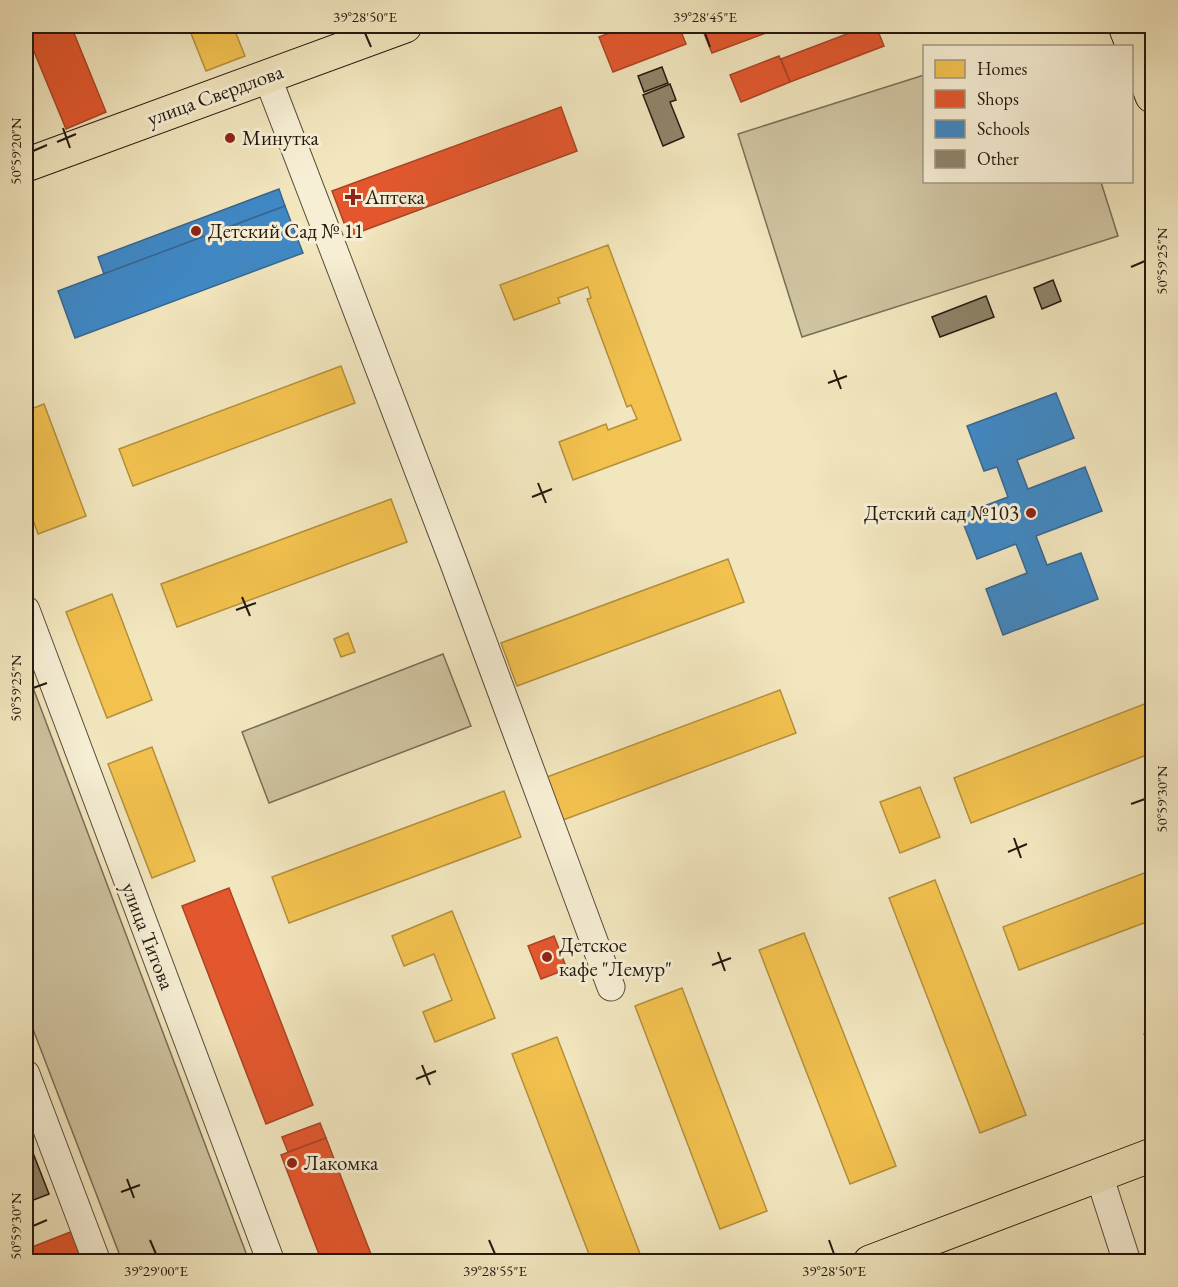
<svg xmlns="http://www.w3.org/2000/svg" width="1178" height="1287" font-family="'EB Garamond',serif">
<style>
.green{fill:#cfc3a0;stroke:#796e57;stroke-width:1.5}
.homes{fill:#f2c14e;stroke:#b48f3b;stroke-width:1.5}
.shops{fill:#e4572e;stroke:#aa4424;stroke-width:1.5}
.schools{fill:#3f88c5;stroke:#37678e;stroke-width:1.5}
.building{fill:#8f846a;stroke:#23190e;stroke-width:1.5}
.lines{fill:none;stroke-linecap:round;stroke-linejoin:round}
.minor-casing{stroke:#574c3a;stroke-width:29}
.major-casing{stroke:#23190e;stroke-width:35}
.minor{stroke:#f7efd5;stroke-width:27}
.major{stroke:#f2e6be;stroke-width:33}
.ticks{fill:none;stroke:#23190e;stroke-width:2}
.poi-dot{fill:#8f2418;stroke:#f7efd5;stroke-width:2}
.labels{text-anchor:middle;stroke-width:6;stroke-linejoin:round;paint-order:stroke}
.street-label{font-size:21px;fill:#23190e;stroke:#f7efd5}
.poi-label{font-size:21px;fill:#23190e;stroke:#f7efd5;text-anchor:start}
.neatline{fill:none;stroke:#23190e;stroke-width:2}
.ticks-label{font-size:15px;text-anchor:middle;fill:#23190e}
</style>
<rect width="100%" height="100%" fill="#f2e6be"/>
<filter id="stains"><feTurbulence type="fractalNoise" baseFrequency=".00333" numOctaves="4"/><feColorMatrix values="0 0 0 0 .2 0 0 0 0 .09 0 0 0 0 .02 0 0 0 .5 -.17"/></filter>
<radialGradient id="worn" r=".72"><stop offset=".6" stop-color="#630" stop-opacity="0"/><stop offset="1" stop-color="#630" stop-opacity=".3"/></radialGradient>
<g class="green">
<path d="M 924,75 L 924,182 L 1101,182 L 1118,236 L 802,337 L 738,134 Z"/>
<path d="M 443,654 L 471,726 L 269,803 L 242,732 Z"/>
<path d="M 26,669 L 249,1261 L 122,1261 L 26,1011 Z"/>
</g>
<g class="homes">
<path d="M 188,26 L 233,26 L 245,56 L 206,71 Z"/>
<path d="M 608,245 L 681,440 L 573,480 L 559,442 L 606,424 L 608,430 L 637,419 L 631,405 L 627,407 L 587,299 L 591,298 L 588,287 L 558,298 L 560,303 L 514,320 L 500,285 Z"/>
<path d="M 341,366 L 355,403 L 133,486 L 119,449 Z"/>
<path d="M 44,404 L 86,516 L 38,534 L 26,500 L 26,411 Z"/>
<path d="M 391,499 L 407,542 L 177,627 L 161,584 Z"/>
<path d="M 728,559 L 744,602 L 517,686 L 501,643 Z"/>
<path d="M 112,594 L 152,700 L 107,718 L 66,612 Z"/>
<path d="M 348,633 L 355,652 L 341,657 L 334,639 Z"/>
<path d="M 780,690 L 796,733 L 563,820 L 547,777 Z"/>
<path d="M 1152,701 L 1152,753 L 971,823 L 954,778 Z"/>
<path d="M 152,747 L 195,861 L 152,878 L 108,764 Z"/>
<path d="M 920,787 L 940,837 L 900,853 L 880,802 Z"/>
<path d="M 504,791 L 521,837 L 289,923 L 272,877 Z"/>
<path d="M 1152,870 L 1152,920 L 1019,970 L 1003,927 Z"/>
<path d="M 935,880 L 1026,1115 L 980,1133 L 889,898 Z"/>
<path d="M 452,911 L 495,1018 L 435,1042 L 423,1012 L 452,1000 L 434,954 L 404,966 L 392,936 Z"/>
<path d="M 804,933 L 896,1166 L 850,1184 L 759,950 Z"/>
<path d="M 682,988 L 767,1211 L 720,1229 L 635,1006 Z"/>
<path d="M 1152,1031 L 1152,1056 L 1144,1034 Z"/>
<path d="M 557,1037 L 642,1259 L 635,1262 L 592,1262 L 512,1054 Z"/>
</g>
<g class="shops">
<path d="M 26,26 L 71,26 L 106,112 L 66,129 L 26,32 Z"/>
<path d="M 629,26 L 679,26 L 686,44 L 613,72 L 599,37 Z"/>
<path d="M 701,26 L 785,26 L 712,53 Z"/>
<path d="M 868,26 L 876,26 L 884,46 L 790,82 L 781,59 Z"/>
<path d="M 779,56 L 790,82 L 741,102 L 730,75 Z"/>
<path d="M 561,107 L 577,151 L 349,236 L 332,191 Z"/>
<path d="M 229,888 L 313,1105 L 266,1124 L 182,906 Z"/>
<path d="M 554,936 L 567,969 L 541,979 L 528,946 Z"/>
<path d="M 320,1123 L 326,1138 L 288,1152 L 282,1137 Z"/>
<path d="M 326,1138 L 374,1262 L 322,1262 L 281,1155 Z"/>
<path d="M 73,1231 L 84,1262 L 32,1262 L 27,1249 Z"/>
</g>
<g class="schools">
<path d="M 279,189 L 285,206 L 104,274 L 98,257 Z"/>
<path d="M 285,206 L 303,253 L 75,338 L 58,291 Z"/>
<path d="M 1056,393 L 1074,438 L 1017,460 L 1028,489 L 1085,467 L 1102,511 L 1036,536 L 1047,565 L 1081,553 L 1098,599 L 1003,635 L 986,589 L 1027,573 L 1016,544 L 977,559 L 960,515 L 1008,497 L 997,467 L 984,471 L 967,426 Z"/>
</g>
<g class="building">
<path d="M 662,67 L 668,83 L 644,92 L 638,76 Z"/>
<path d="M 670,84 L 676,100 L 670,102 L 684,137 L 663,146 L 643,95 Z"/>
<path d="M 1053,280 L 1061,301 L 1042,309 L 1034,288 Z"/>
<path d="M 986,296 L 994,317 L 940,337 L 932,317 Z"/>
<path d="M 26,1135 L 49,1194 L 26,1203 Z"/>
</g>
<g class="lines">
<defs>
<g id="minor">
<path d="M 267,76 L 453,561 L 611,987"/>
<path d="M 26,610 L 271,1262"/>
<path d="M 26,1074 L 97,1262"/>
<path d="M 1099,1175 L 1127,1262"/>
</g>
<g id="major">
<path d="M 1125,26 L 1152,96"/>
<path d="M 26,165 L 405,26"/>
<path d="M 870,1262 L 1152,1155"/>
</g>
</defs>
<use href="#minor" class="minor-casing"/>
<use href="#major" class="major-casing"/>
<use href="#minor" class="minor"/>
<use href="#major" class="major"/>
</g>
<path class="ticks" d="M 365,33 L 371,47M 705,33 L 710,47M 63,128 L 70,148M 57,142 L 76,134M 33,151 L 47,145M 1131,267 L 1145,261M 834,370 L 841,389M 828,383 L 847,376M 538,483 L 546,503M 532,497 L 552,489M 242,597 L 250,616M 236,610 L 256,603M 33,688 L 47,683M 1131,804 L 1145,799M 1014,838 L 1021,858M 1008,852 L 1027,844M 718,952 L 725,971M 712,965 L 731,958M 422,1065 L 430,1085M 416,1079 L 436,1071M 127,1179 L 134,1198M 121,1192 L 140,1185M 33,1226 L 47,1220M 150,1240 L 156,1254M 489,1240 L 495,1254M 829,1240 L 834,1254"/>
<g class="poi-dot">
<circle cx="230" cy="138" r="6"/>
<path d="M350 188h6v6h6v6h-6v6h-6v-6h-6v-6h6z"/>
<circle cx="196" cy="231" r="6"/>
<circle cx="1031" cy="513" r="6"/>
<circle cx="547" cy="957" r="6"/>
<circle cx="292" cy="1163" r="6"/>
</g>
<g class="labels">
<g class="street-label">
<text transform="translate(215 95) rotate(-20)" y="7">улица Свердлова</text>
<text transform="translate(148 936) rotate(69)" y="7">улица Титова</text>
</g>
<g class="poi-label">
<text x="242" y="145">Минутка</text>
<text x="365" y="204">Аптека</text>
<text x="208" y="238">Детский Сад № 11</text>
<text x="1019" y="520" text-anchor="end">Детский сад №103</text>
<text x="559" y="952">Детское<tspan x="559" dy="24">кафе "Лемур"</tspan></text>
<text x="304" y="1170">Лакомка</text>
</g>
</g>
<rect width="1178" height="1287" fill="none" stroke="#f2e6be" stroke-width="66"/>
<rect x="923" y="45" width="210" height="138" fill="#f7efd5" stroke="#a29985" stroke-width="1.5"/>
<rect x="935" y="60" width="30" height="18" fill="#f2c14e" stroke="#a29985" stroke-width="1.5"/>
<text x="977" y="75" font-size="18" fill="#23190e">Homes</text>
<rect x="935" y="90" width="30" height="18" fill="#e4572e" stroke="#a29985" stroke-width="1.5"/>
<text x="977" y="105" font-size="18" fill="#23190e">Shops</text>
<rect x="935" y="120" width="30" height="18" fill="#3f88c5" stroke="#a29985" stroke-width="1.5"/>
<text x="977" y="135" font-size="18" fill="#23190e">Schools</text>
<rect x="935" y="150" width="30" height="18" fill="#8f846a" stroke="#a29985" stroke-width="1.5"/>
<text x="977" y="165" font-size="18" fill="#23190e">Other</text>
<rect x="33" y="33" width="1112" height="1221" class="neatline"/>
<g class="ticks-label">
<text x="365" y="22">39°28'50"E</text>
<text x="705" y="22">39°28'45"E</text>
<text transform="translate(16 151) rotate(-90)" y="5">50°59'20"N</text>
<text transform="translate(1162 261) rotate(-90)" y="5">50°59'25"N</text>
<text transform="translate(16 688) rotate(-90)" y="5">50°59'25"N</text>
<text transform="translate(1162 799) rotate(-90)" y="5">50°59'30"N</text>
<text transform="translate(16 1226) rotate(-90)" y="5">50°59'30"N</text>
<text x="156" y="1276">39°29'00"E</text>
<text x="495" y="1276">39°28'55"E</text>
<text x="834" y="1276">39°28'50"E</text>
</g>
<rect width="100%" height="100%" filter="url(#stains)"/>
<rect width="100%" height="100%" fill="url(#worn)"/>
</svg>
